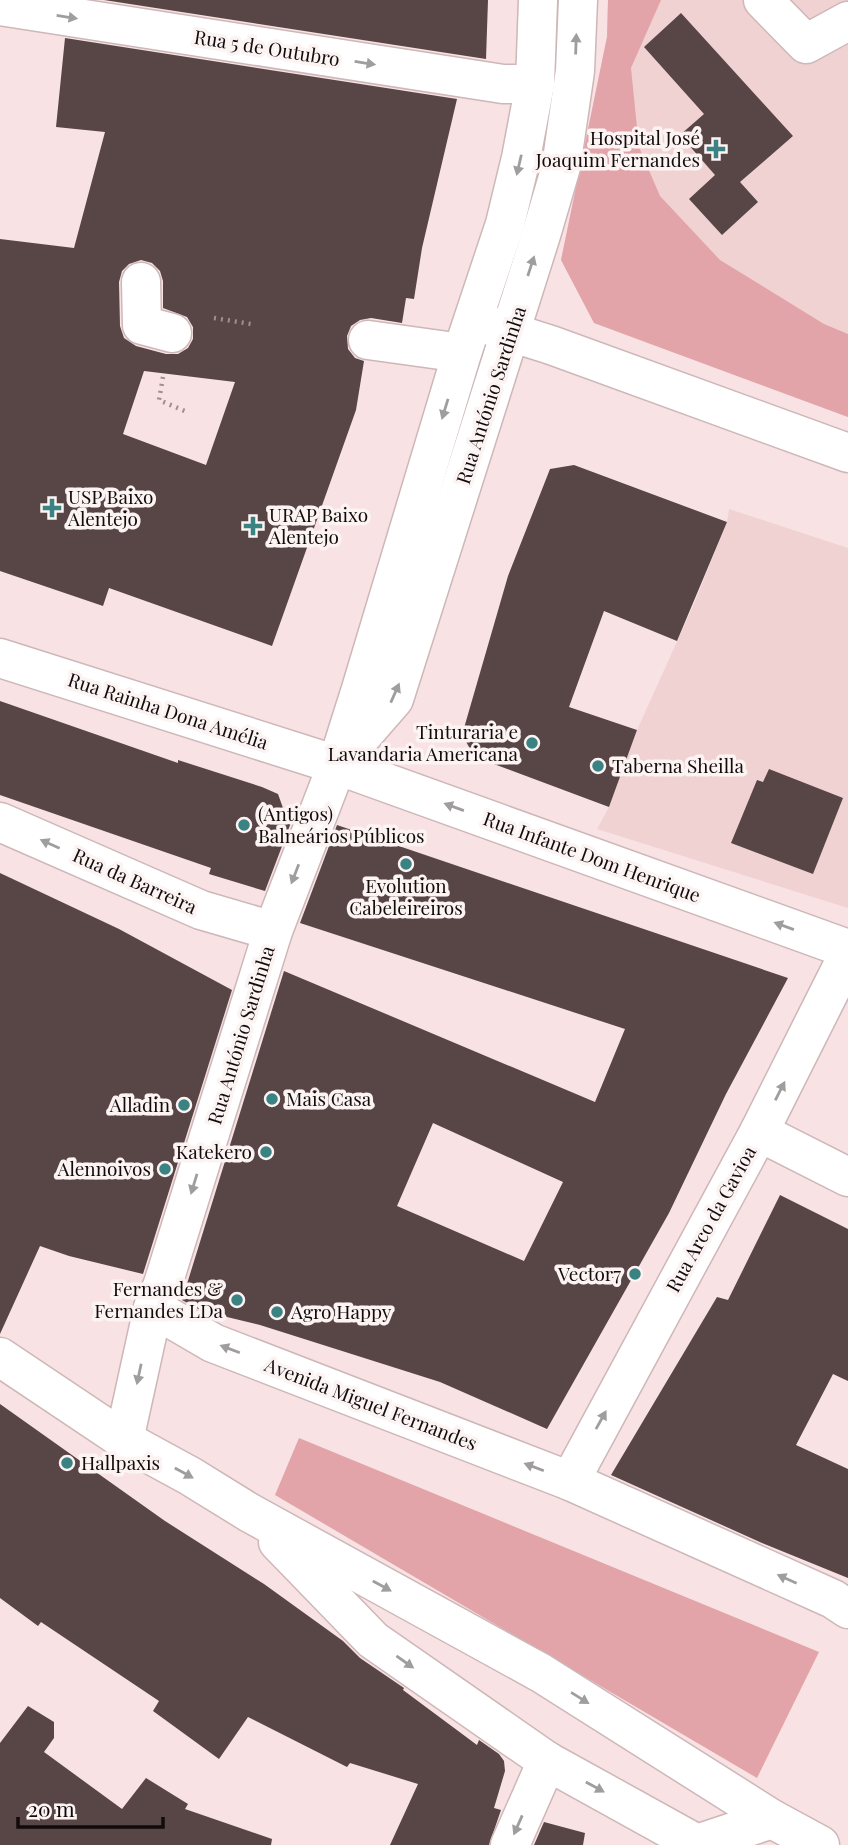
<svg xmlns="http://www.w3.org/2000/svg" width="848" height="1845" font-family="'Playfair Display',serif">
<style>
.built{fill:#f1d2d3}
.green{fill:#e2a4a8}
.building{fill:#584546;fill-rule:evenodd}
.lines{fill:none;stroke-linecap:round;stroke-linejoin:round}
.minor-casing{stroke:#ceb7b8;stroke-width:41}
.major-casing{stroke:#ceb7b8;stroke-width:41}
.path{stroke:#a08f8f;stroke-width:4.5;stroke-dasharray:2 5;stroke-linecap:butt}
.minor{stroke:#fff;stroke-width:38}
.major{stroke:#fff;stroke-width:38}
.oneway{fill:#a09d9d}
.poi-dot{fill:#3a8382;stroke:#fcf3f3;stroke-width:2.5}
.labels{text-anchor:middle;stroke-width:7;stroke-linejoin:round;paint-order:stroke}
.street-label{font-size:19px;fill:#120b0b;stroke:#fcf3f3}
.poi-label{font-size:19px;fill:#120b0b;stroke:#fcf3f3;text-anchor:end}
</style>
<rect width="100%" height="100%" fill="#f9e2e3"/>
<g class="built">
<path d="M 608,0 L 848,0 L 848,417 L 594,323 L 561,260 L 607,37 Z"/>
<path d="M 729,509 L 848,548 L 848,908 L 597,829 L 609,807 L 637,730 L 694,604 L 727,522 Z"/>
</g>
<g class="green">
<path d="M 608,0 L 661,0 L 631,68 L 639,147 L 660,196 L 720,260 L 824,324 L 848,334 L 848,417 L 594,323 L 561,260 L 607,37 Z"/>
<path d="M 299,1438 L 819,1652 L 757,1778 L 275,1495 Z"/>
</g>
<g class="building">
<path d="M 104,0 L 488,0 L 486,59 Z"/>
<path d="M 681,13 L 793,136 L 740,182 L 758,202 L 722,235 L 689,199 L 715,175 L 680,135 L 704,114 L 644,47 Z"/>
<path d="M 65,38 L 457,99 L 422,248 L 414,299 L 406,298 L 402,323 L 371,318 L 360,320 L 351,326 L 347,336 L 348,349 L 355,358 L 364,361 L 356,410 L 272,646 L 109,588 L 103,606 L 0,571 L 0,239 L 74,248 L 105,132 L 56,127 ZM 141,260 L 152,263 L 160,271 L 163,281 L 163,308 L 187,317 L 193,327 L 193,339 L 188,348 L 178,354 L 166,354 L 136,346 L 124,338 L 120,326 L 119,282 L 122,271 L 129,264 ZM 144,371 L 235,382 L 206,465 L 123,434 Z"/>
<path d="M 574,465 L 727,522 L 677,641 L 604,611 L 569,707 L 637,730 L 609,807 L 475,757 L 462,735 L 508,576 L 550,469 Z"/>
<path d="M 0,701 L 178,763 L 178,760 L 262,787 L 278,794 L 283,808 L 295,812 L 265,891 L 209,874 L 211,868 L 0,795 Z"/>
<path d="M 769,769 L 843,798 L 813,874 L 731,843 L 757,780 L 763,782 Z"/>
<path d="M 337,825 L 788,978 L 726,1094 L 669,1213 L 547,1429 L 440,1382 L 260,1325 L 202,1311 L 182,1300 L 284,971 L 595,1102 L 625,1029 L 300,923 ZM 433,1123 L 563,1182 L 524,1261 L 397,1206 Z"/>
<path d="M 0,873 L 119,929 L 232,990 L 143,1274 L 69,1256 L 40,1246 L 0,1334 Z"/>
<path d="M 780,1195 L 848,1229 L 848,1381 L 833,1374 L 796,1445 L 848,1469 L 848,1578 L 762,1543 L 611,1475 L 717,1297 L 728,1300 Z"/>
<path d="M 0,1404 L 165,1521 L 264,1584 L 343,1641 L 360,1658 L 404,1688 L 403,1690 L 477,1745 L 479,1740 L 499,1754 L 504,1761 L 505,1771 L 494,1808 L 501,1810 L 489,1845 L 390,1845 L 418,1784 L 350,1763 L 347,1767 L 248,1717 L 219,1759 L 153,1711 L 159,1701 L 41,1622 L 38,1626 L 0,1598 Z"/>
<path d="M 28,1706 L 54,1722 L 54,1738 L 44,1752 L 122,1809 L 146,1778 L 188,1804 L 185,1809 L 272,1839 L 271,1845 L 0,1845 L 0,1743 Z"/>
<path d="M 544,1822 L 585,1833 L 583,1845 L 534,1845 Z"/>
</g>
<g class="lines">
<defs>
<g id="minor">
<path d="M 763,0 L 806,44 L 848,21"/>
<path d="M 0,6 L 503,84 L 535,84"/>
<path d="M 141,282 L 142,325 L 172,333"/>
<path d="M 478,322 L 551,345 L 848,453"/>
<path d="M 368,340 L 462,353"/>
<path d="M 0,658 L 337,765"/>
<path d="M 0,822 L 201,910 L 273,931"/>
<path d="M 759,1132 L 848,1177"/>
<path d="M 153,1308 L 213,1343 L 570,1481 L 833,1599 L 848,1609"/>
<path d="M 124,1440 L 190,1476 L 250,1513 L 541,1673 L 772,1819 L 820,1845"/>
<path d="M 570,1481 L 759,1132 L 848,955"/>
<path d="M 278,1542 L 373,1640 L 547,1761 L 697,1844 L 772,1819"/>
<path d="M 510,1845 L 547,1761"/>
</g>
<g id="major">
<path d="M 347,753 L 394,699 L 541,235 L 561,167 L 575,71 L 578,0"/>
<path d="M 337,765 L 848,949"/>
<path d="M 0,1357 L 124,1440 L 153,1308 L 163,1284 L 273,931 L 337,765 L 361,689 L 462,353 L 505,224 L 521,158 L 535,84 L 538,0"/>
</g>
</defs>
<use href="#minor" class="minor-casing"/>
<use href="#major" class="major-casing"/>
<g class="path">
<path d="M 214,318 L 251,324"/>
<path d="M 163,377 L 159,400 L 187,412"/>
</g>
<use href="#minor" class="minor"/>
<use href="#major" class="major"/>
</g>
<defs><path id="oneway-solid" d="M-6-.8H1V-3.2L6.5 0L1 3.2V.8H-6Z" transform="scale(1.75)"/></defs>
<g class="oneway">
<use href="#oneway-solid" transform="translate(67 17) rotate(9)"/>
<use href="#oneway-solid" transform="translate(576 44) rotate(-88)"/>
<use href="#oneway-solid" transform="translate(365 63) rotate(9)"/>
<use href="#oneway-solid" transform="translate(519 165) rotate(103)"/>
<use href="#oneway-solid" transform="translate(531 266) rotate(-72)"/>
<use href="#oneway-solid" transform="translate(445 409) rotate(107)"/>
<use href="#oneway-solid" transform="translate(395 693) rotate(-66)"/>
<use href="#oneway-solid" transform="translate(454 807) rotate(-160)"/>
<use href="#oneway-solid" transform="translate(50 844) rotate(-156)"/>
<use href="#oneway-solid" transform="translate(295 874) rotate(111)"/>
<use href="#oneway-solid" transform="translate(784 926) rotate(-160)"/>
<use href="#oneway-solid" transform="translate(780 1091) rotate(-63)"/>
<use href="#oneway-solid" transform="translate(194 1184) rotate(107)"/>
<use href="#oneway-solid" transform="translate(230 1349) rotate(-159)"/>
<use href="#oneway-solid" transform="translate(139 1374) rotate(102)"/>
<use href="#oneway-solid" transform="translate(601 1420) rotate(-61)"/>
<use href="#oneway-solid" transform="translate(534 1467) rotate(-159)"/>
<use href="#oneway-solid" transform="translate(184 1473) rotate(29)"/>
<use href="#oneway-solid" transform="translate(787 1579) rotate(-156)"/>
<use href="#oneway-solid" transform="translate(382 1586) rotate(29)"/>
<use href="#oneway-solid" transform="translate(405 1662) rotate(35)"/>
<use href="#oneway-solid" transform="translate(580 1698) rotate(32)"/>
<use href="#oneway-solid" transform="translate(595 1787) rotate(29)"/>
<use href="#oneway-solid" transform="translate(518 1825) rotate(114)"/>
</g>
<g class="poi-dot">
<path d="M712.5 138.5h7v7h7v7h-7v7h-7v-7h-7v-7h7z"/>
<path d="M48.5 497.5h7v7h7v7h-7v7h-7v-7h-7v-7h7z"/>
<path d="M249.5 515.5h7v7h7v7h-7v7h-7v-7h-7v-7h7z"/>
<circle cx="532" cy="743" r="7"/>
<circle cx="598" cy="766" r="7"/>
<circle cx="244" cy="825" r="7"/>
<circle cx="406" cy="864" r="7"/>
<circle cx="272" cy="1099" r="7"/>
<circle cx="184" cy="1105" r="7"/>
<circle cx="266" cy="1152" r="7"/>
<circle cx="165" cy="1169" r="7"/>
<circle cx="635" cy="1274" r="7"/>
<circle cx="237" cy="1300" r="7"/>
<circle cx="277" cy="1312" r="7"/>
<circle cx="67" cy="1463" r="7"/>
</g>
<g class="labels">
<g class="street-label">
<text transform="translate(267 48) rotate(9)" y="7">Rua 5 de Outubro</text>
<text transform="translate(491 395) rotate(-72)" y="7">Rua António Sardinha</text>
<text transform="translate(168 711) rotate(18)" y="7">Rua Rainha Dona Amélia</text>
<text transform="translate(592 857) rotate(20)" y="7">Rua Infante Dom Henrique</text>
<text transform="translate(135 881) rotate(24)" y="7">Rua da Barreira</text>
<text transform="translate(241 1035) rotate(-73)" y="7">Rua António Sardinha</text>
<text transform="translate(711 1219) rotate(-61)" y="7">Rua Arco da Gavioa</text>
<text transform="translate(371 1404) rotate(21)" y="7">Avenida Miguel Fernandes</text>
</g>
<g class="poi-label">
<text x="700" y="145">Hospital José<tspan x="700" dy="22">Joaquim Fernandes</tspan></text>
<text x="68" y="504" text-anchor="start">USP Baixo<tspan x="68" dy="22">Alentejo</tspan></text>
<text x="269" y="522" text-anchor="start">URAP Baixo<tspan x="269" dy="22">Alentejo</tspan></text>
<text x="518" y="739">Tinturaria e<tspan x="518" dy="22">Lavandaria Americana</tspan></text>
<text x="612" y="773" text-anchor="start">Taberna Sheilla</text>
<text x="258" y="821" text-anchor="start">(Antigos)<tspan x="258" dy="22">Balneários Públicos</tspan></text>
<text x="406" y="893" text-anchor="middle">Evolution<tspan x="406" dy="22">Cabeleireiros</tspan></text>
<text x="286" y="1106" text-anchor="start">Mais Casa</text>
<text x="170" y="1112">Alladin</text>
<text x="252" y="1159">Katekero</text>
<text x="151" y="1176">Alennoivos</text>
<text x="621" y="1281">Vector7</text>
<text x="223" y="1296">Fernandes &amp;<tspan x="223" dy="22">Fernandes LDa</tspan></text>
<text x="291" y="1319" text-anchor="start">Agro Happy</text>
<text x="81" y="1470" text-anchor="start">Hallpaxis</text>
</g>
</g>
<path d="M18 1817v10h145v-10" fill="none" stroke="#120b0b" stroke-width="3.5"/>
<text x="28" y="1817" font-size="21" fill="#120b0b" stroke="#fcf3f3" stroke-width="5" paint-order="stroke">20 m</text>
</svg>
